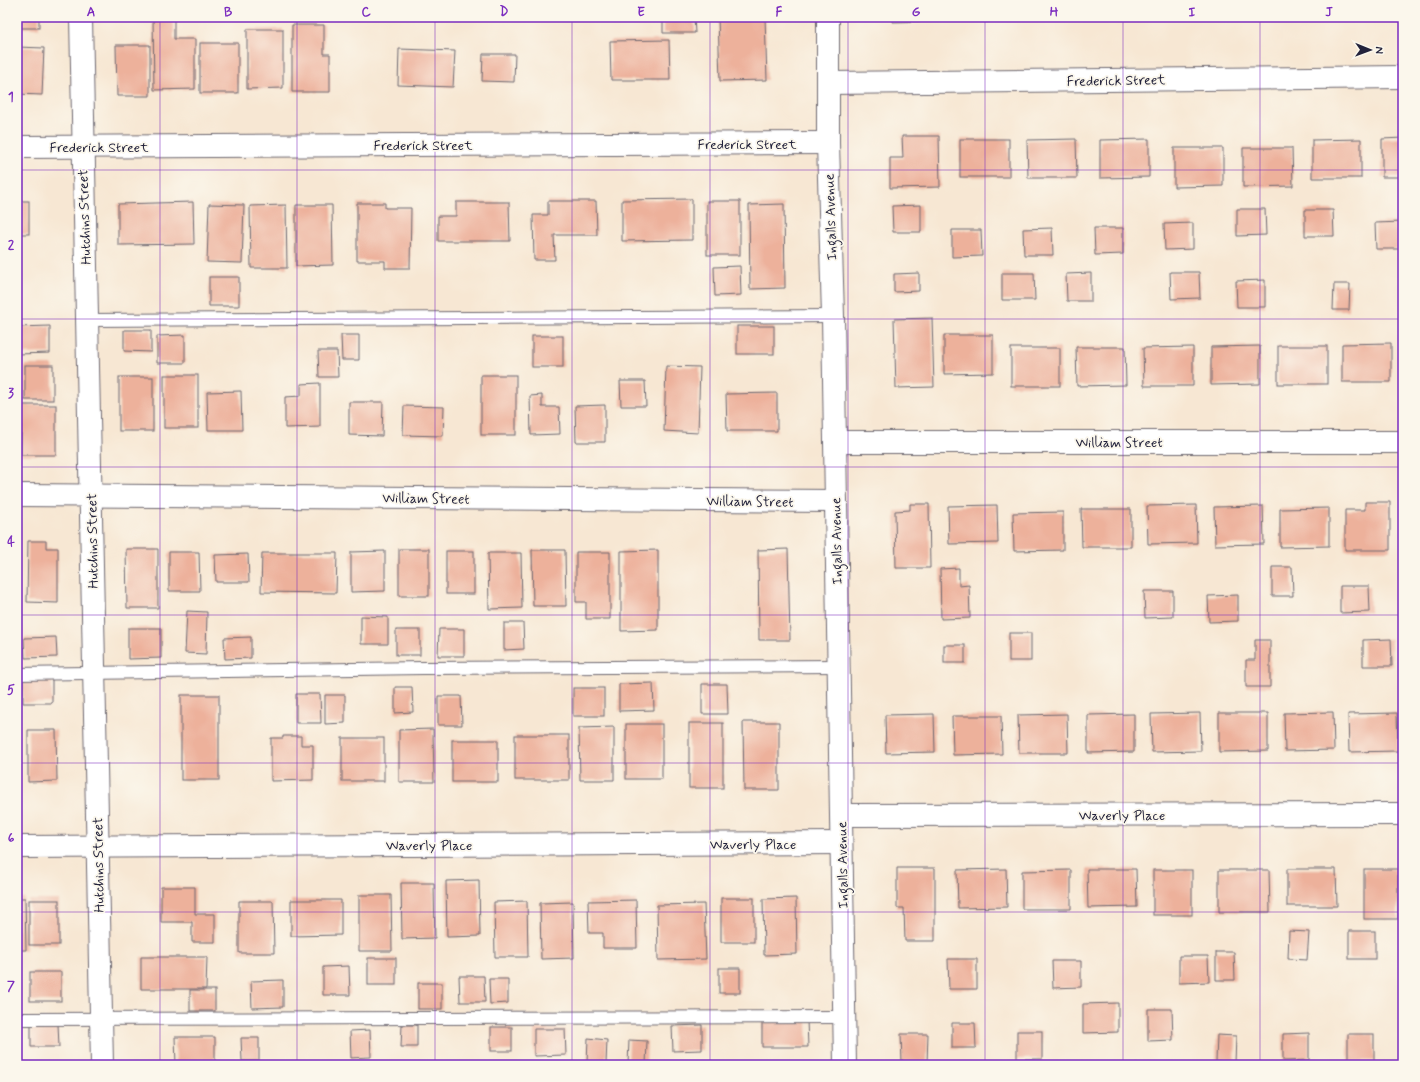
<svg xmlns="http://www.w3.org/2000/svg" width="1420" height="1082" font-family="Mynerve,sans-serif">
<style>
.building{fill:#edb19b}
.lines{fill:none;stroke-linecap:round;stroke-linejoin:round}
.lane-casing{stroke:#6d6770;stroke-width:14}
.street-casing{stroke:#6d6770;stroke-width:24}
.secondary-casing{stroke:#6d6770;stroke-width:24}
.lane{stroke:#fff;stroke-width:12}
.street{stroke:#fff;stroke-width:22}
.secondary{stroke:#fff;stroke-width:22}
.grid{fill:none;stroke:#7b2cbf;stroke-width:1;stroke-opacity:0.55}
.labels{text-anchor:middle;stroke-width:3.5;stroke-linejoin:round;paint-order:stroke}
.street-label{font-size:14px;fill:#22223b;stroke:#fbf7ec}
.neatline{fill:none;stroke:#7b2cbf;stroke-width:1.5}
.grid-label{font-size:13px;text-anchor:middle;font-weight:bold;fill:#7b2cbf}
</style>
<rect width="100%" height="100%" fill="#fbf7ec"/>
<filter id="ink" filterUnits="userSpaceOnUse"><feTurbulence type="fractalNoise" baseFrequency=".025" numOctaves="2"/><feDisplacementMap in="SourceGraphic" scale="8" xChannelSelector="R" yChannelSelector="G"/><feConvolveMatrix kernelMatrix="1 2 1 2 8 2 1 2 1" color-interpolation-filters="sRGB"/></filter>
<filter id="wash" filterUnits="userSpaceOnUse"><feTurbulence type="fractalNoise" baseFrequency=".012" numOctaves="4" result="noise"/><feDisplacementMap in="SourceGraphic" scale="16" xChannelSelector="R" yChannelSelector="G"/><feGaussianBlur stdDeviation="0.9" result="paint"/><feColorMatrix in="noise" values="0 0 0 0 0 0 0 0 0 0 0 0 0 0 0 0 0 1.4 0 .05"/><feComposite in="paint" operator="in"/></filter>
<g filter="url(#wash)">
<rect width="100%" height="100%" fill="#f7e7d3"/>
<g id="blocks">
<g class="building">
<rect x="17" y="17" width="22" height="11"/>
<path d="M 153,17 L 174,17 L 174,39 L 195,39 L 195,89 L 154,90 Z"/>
<path d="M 663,17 L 694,17 L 695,33 L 663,33 Z"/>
<path d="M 718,17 L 765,17 L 767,80 L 720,81 Z"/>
<path d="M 893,17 L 931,17 L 931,21 L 893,22 Z"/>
<path d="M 292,25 L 324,25 L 324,54 L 330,54 L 330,92 L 292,92 Z"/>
<path d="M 247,29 L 283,29 L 283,88 L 247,89 Z"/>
<path d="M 669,40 L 670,80 L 611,80 L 610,41 Z"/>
<rect x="200" y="43" width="38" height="50"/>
<path d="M 116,45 L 150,45 L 150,96 L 117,96 Z"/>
<path d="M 17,47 L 44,48 L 42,95 L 17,94 Z"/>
<path d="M 399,49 L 455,51 L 453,87 L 398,85 Z"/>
<path d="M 483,54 L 515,54 L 514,82 L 482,81 Z"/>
<path d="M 902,136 L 939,136 L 940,187 L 890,188 L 890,158 L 903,158 Z"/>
<path d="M 1403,138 L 1403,177 L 1382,177 L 1382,139 Z"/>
<rect x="960" y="139" width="49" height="38"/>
<path d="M 1076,139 L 1077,178 L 1028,178 L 1027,140 Z"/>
<path d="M 1149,139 L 1149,177 L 1100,178 L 1100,140 Z"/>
<path d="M 1361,139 L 1361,178 L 1312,178 L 1312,140 Z"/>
<path d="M 1174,148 L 1223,148 L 1223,186 L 1174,187 Z"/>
<path d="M 1243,148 L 1292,148 L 1293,186 L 1243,187 Z"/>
<path d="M 692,199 L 692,240 L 622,241 L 622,200 Z"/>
<rect x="17" y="201" width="12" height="33"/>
<path d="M 548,201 L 596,201 L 597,235 L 554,235 L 555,260 L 534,260 L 533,215 L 548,215 Z"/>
<rect x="707" y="201" width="33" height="54"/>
<path d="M 193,202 L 194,244 L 118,245 L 118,204 Z"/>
<path d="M 456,202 L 509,202 L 510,241 L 438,241 L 438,216 L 456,216 Z"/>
<path d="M 357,203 L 385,203 L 385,208 L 411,208 L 410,268 L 385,268 L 385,261 L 357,261 Z"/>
<path d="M 209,204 L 244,205 L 242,263 L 207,262 Z"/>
<path d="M 784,204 L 785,288 L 750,289 L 749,205 Z"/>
<path d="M 286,205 L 287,268 L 251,268 L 250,206 Z"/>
<path d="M 296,205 L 332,205 L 333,265 L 296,266 Z"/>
<path d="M 921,205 L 921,232 L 893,232 L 892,206 Z"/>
<path d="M 1237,209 L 1265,209 L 1266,235 L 1237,236 Z"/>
<path d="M 1305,210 L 1333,210 L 1334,236 L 1305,236 Z"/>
<path d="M 1403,222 L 1403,249 L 1376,249 L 1375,223 Z"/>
<path d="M 1193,223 L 1193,249 L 1165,250 L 1164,224 Z"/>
<path d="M 1052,228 L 1053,255 L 1024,255 L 1023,229 Z"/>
<path d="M 1094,228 L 1123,228 L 1123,254 L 1095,255 Z"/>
<path d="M 952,230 L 981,230 L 982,256 L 952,257 Z"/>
<path d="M 740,266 L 741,295 L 715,296 L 714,267 Z"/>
<path d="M 1170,272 L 1199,272 L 1200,298 L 1171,299 Z"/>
<path d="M 919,273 L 919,291 L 894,292 L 894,274 Z"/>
<path d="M 1002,273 L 1034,273 L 1035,300 L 1002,300 Z"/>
<path d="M 1091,273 L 1091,301 L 1067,301 L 1066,274 Z"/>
<rect x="209" y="277" width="30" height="29"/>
<path d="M 1265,280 L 1265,307 L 1237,307 L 1236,281 Z"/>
<path d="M 1334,284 L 1350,284 L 1349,310 L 1333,310 Z"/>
<path d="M 932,318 L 934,387 L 896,388 L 894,319 Z"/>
<path d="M 50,326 L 50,353 L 17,354 L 17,327 Z"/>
<rect x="737" y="326" width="37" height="28"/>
<path d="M 124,330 L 151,330 L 151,352 L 124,351 Z"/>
<path d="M 185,335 L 185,363 L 157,363 L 157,336 Z"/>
<path d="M 341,335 L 359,335 L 359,360 L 342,360 Z"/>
<path d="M 944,335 L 993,335 L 993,373 L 944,374 Z"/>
<rect x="532" y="336" width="31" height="31"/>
<path d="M 1391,343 L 1391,382 L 1342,382 L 1342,344 Z"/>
<path d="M 1260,346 L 1260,384 L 1211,385 L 1211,347 Z"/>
<rect x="1278" y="346" width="49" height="38"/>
<path d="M 1076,347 L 1125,347 L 1126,385 L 1077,386 Z"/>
<path d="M 1193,347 L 1193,386 L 1144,386 L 1143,348 Z"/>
<rect x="1011" y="348" width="49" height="38"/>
<path d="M 318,351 L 337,351 L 338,377 L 319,377 Z"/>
<rect x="25" y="365" width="28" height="35"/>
<path d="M 666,366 L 700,367 L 698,433 L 664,431 Z"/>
<rect x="164" y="375" width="34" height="53"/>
<rect x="481" y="375" width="35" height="60"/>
<rect x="119" y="377" width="34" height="54"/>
<path d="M 620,381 L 645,381 L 646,406 L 621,406 Z"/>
<path d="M 320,383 L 320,427 L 285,428 L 285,397 L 301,396 L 301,384 Z"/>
<path d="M 241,391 L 242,430 L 208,430 L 207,392 Z"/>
<path d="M 777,393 L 777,431 L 727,431 L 726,394 Z"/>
<path d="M 542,395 L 542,407 L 559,407 L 560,434 L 531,435 L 530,396 Z"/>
<path d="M 349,402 L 383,402 L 382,436 L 349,435 Z"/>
<rect x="21" y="405" width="35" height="50"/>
<path d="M 605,405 L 605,442 L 576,442 L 575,406 Z"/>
<path d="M 404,406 L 444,407 L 443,436 L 403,435 Z"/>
<path d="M 1365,502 L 1390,502 L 1390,550 L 1345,550 L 1345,510 L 1365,510 Z"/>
<path d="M 910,504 L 929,504 L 930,568 L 896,568 L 895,511 L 910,510 Z"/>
<path d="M 997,505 L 998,543 L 949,544 L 948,506 Z"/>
<path d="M 1196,505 L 1197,543 L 1148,544 L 1147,506 Z"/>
<path d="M 1263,506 L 1264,544 L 1215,545 L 1214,507 Z"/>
<path d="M 1329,508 L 1329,546 L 1280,547 L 1280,509 Z"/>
<path d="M 1081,509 L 1131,509 L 1131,547 L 1082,547 Z"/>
<path d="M 1063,512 L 1063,550 L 1014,551 L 1013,513 Z"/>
<path d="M 28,541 L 46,541 L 46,548 L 58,548 L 58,603 L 27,602 Z"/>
<path d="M 126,549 L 158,549 L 158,608 L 127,608 Z"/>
<rect x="399" y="549" width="30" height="47"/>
<path d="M 788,549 L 790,640 L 759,640 L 758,550 Z"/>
<path d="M 532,550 L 565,550 L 566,606 L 533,606 Z"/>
<path d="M 658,550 L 658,630 L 621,631 L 621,551 Z"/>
<path d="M 385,551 L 385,591 L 351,592 L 351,552 Z"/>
<rect x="446" y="551" width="28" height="43"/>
<path d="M 169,552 L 199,552 L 200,591 L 169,591 Z"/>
<path d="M 576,552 L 610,552 L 610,619 L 586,619 L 586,602 L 576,602 Z"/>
<path d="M 262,553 L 337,553 L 336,593 L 261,592 Z"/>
<path d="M 488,553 L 521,553 L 522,608 L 489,609 Z"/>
<path d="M 248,554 L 249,582 L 216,582 L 215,555 Z"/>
<path d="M 1272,567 L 1292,567 L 1293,596 L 1272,596 Z"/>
<path d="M 959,568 L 959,586 L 969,585 L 970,618 L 941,619 L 940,569 Z"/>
<path d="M 1340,586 L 1369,586 L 1370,612 L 1340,613 Z"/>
<path d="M 1144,591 L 1173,591 L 1173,617 L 1145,618 Z"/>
<path d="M 1238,595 L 1238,621 L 1209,622 L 1208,596 Z"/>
<path d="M 187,611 L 207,612 L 206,654 L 185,653 Z"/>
<path d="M 361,616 L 388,617 L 388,644 L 361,644 Z"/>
<path d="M 504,623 L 523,623 L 524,649 L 504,650 Z"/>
<path d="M 128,628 L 161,628 L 161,658 L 128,659 Z"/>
<path d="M 439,629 L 464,629 L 464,656 L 438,656 Z"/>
<rect x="396" y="630" width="24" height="25"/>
<rect x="1009" y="633" width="22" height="28"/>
<path d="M 56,637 L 57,657 L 25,658 L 24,638 Z"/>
<path d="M 251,637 L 251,658 L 225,659 L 224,638 Z"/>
<path d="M 1391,639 L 1392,666 L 1363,666 L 1363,640 Z"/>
<path d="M 1255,640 L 1270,640 L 1270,687 L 1246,687 L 1246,660 L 1255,660 Z"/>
<rect x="944" y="645" width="21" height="18"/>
<path d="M 52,672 L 52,703 L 23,703 L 23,673 Z"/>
<path d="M 653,683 L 654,710 L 619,711 L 619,684 Z"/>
<path d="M 702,684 L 727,684 L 728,714 L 702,714 Z"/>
<path d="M 395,687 L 412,687 L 413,712 L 395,713 Z"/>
<rect x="573" y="688" width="31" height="28"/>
<path d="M 296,694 L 320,694 L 321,723 L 296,723 Z"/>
<rect x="181" y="695" width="38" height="85"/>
<path d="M 325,695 L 345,695 L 345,723 L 325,724 Z"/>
<path d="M 438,696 L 461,696 L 462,725 L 438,725 Z"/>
<path d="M 1333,712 L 1334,750 L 1285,751 L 1284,713 Z"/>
<path d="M 1200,713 L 1201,751 L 1152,752 L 1151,714 Z"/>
<path d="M 1219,713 L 1268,713 L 1268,751 L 1219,752 Z"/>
<path d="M 1397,713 L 1398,751 L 1349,752 L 1348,714 Z"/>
<path d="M 934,714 L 935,752 L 886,753 L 885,715 Z"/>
<path d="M 1067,714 L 1068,753 L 1019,753 L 1018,715 Z"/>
<path d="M 1134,714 L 1134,752 L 1088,753 L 1088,715 Z"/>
<path d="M 952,716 L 1001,716 L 1002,754 L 953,755 Z"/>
<path d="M 743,722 L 779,722 L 779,790 L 744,790 Z"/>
<rect x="689" y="723" width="34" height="65"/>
<rect x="626" y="724" width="36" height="55"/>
<path d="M 614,727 L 614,780 L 580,780 L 579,728 Z"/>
<path d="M 433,729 L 434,782 L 399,782 L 399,730 Z"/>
<path d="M 28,730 L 56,730 L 57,781 L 28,782 Z"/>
<rect x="515" y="735" width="54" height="45"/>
<path d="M 283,736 L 301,736 L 301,745 L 313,745 L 313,780 L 271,781 L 271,738 L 283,738 Z"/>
<rect x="342" y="738" width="42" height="43"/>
<rect x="452" y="740" width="46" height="42"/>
<path d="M 897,868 L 935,868 L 935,941 L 905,941 L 904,908 L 897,908 Z"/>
<path d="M 1006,869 L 1007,907 L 958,908 L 957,870 Z"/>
<path d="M 1087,869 L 1136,869 L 1137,907 L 1088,908 Z"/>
<path d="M 1287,869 L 1336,869 L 1337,906 L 1287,906 Z"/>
<rect x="1364" y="869" width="34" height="50"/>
<path d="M 1071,870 L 1071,909 L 1022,909 L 1022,871 Z"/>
<rect x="1153" y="870" width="39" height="45"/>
<path d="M 1219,870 L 1269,870 L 1270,912 L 1219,912 Z"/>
<path d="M 479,880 L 480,936 L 447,937 L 446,881 Z"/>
<path d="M 401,883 L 434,883 L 435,938 L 402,939 Z"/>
<path d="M 161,887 L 195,887 L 195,914 L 215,914 L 215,942 L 192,942 L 192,922 L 161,922 Z"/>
<path d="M 359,895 L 391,895 L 392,951 L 359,951 Z"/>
<path d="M 17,898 L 25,898 L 26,950 L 17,950 Z"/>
<rect x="721" y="898" width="33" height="44"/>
<path d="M 796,898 L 797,954 L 764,955 L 763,899 Z"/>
<rect x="29" y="900" width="30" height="45"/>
<path d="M 291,900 L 341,900 L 341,935 L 291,936 Z"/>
<path d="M 636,900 L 637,948 L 603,948 L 603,933 L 589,933 L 588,901 Z"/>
<path d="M 239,901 L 273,901 L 274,953 L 239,953 Z"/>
<path d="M 527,901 L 528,957 L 495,957 L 494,902 Z"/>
<path d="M 573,902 L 574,958 L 541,959 L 540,903 Z"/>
<path d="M 704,904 L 706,959 L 658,960 L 657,905 Z"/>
<path d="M 1289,931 L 1309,932 L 1307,960 L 1288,959 Z"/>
<rect x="1349" y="931" width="26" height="28"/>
<path d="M 1216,952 L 1234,952 L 1235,980 L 1216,980 Z"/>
<path d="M 1179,956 L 1208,956 L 1209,982 L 1179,983 Z"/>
<path d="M 141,957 L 207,957 L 206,989 L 141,989 Z"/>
<rect x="368" y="958" width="28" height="27"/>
<path d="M 948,959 L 977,959 L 977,989 L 949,989 Z"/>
<path d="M 1052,961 L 1081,961 L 1081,987 L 1053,988 Z"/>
<path d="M 349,966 L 350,995 L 323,995 L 323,967 Z"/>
<rect x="719" y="968" width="21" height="25"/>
<rect x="30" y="972" width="31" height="29"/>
<path d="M 459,976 L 484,976 L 485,1002 L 460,1002 Z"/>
<path d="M 489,979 L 508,979 L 508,1003 L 490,1004 Z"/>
<path d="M 283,980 L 283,1007 L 252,1008 L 251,981 Z"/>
<rect x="418" y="983" width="24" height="26"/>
<rect x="190" y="990" width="25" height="21"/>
<path d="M 1118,1003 L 1118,1032 L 1083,1033 L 1083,1004 Z"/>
<path d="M 1148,1009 L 1172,1009 L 1173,1040 L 1148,1041 Z"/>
<path d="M 807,1020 L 808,1047 L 762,1047 L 762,1021 Z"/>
<path d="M 952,1023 L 975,1023 L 976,1048 L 952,1048 Z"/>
<path d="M 31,1024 L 58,1024 L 59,1047 L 31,1047 Z"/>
<path d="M 402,1025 L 417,1025 L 417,1047 L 401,1047 Z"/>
<path d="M 702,1025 L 702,1050 L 673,1051 L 672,1026 Z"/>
<rect x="491" y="1027" width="21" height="24"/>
<path d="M 534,1029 L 565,1029 L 566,1055 L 534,1056 Z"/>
<path d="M 370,1030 L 371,1057 L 351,1058 L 350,1031 Z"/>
<rect x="1017" y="1031" width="25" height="28"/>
<path d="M 1309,1033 L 1309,1060 L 1283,1061 L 1283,1034 Z"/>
<path d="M 901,1034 L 928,1034 L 927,1064 L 902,1063 Z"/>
<rect x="1348" y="1034" width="26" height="27"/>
<path d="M 1217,1035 L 1236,1036 L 1235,1063 L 1216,1062 Z"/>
<path d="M 175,1037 L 215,1037 L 215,1065 L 176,1065 Z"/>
<path d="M 241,1038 L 259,1038 L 259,1061 L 242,1061 Z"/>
<path d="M 588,1038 L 607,1040 L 606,1064 L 587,1063 Z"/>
<path d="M 629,1040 L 647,1041 L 646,1065 L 628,1065 Z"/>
<path d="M 1093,1063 L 1143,1064 L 1143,1065 L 1093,1065 Z"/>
</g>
</g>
</g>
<g filter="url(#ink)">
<use href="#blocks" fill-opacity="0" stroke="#6d6770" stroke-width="1"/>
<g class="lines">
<defs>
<g id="lane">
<path d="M 87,320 L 833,316"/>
<path d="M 17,674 L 424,668 L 839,666"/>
<path d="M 17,1019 L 844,1017"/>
</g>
<g id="street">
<path d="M 81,17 L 102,1065"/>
<path d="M 829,83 L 1403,77"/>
<path d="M 17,147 L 828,143"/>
<path d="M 835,442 L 1403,442"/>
<path d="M 17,495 L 836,501"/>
<path d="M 842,815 L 1403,814"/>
<path d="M 17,847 L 841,843"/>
</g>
<path id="secondary" d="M 828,17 L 828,143 L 833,316 L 845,1065"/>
</defs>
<use href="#lane" class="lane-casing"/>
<use href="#street" class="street-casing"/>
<use href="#secondary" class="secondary-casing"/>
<use href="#lane" class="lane"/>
<use href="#street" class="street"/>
<use href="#secondary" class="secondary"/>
</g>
</g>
<path class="grid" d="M 160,17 L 160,1065M 297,17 L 297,1065M 435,17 L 435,1065M 572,17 L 572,1065M 710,17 L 710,1065M 848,17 L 848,1065M 985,17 L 985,1065M 1123,17 L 1123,1065M 1260,17 L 1260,1065M 17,170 L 1403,170M 17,319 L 1403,319M 17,467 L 1403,467M 17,615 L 1403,615M 17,763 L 1403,763M 17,912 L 1403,912"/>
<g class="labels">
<g class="street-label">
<text transform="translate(1116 80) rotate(-1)" y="5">Frederick Street</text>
<text x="747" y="149">Frederick Street</text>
<text x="423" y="150">Frederick Street</text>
<text x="99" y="152">Frederick Street</text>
<text transform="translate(84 217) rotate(-92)" y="5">Hutchins Street</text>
<text transform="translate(830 217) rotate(-92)" y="5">Ingalls Avenue</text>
<text x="1119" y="447">William Street</text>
<text transform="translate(426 498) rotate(1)" y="5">William Street</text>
<text transform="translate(750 501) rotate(1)" y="5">William Street</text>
<text transform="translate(92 541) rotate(-91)" y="5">Hutchins Street</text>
<text transform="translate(836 541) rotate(-91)" y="5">Ingalls Avenue</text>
<text x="1122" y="820">Waverly Place</text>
<text x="753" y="849">Waverly Place</text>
<text x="429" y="850">Waverly Place</text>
<text transform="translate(98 865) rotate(-91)" y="5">Hutchins Street</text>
<text transform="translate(842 865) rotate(-91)" y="5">Ingalls Avenue</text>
</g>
</g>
<rect width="1420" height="1082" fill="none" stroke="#fbf7ec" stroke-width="44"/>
<g transform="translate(1370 50) rotate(91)" stroke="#fbf7ec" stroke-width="3" paint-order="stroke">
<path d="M0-3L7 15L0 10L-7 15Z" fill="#22223b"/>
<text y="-6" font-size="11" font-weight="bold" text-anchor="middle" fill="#22223b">N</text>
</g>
<rect x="22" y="22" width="1376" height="1038" class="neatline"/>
<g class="grid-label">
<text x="91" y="16">A</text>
<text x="228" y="16">B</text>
<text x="366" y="16">C</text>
<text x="504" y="16">D</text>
<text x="641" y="16">E</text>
<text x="779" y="16">F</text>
<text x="916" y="16">G</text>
<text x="1054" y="16">H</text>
<text x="1192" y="16">I</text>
<text x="1329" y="16">J</text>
<text x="11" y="101">1</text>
<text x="11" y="249">2</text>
<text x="11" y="397">3</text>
<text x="11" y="546">4</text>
<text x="11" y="694">5</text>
<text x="11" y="842">6</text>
<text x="11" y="990">7</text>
</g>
</svg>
